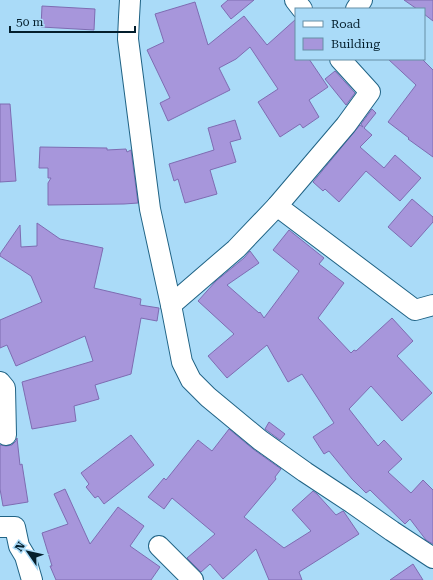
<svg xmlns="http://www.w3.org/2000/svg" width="433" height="580" font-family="'Roboto Serif',serif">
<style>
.building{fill:#a796db;stroke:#7e6cb2}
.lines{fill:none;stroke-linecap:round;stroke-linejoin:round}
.minor-casing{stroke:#206385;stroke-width:22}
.minor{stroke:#fff;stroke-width:20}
</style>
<rect width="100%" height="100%" fill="#aadbf8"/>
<g class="building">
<path d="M 228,0 L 254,0 L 231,19 L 221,6 Z"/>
<path d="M 404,0 L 433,0 L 433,21 L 424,14 L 424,9 L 417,9 Z"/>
<path d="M 195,2 L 208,45 L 244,16 L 267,45 L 296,19 L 296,59 L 309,59 L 328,87 L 309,100 L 319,117 L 303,128 L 300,124 L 280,137 L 258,102 L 278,89 L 250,47 L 236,59 L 219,68 L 230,90 L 168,121 L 160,103 L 170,98 L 147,50 L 164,42 L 155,14 Z"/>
<path d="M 42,6 L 95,9 L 94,30 L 41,27 Z"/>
<path d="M 388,59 L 422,59 L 433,70 L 433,157 L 408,139 L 409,138 L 388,122 L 416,85 Z"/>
<path d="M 335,71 L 355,93 L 346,105 L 325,79 Z"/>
<path d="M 0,104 L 10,104 L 16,181 L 0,182 Z"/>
<path d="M 372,109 L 376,113 L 364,128 L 372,135 L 360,147 L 384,168 L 395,155 L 421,178 L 400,201 L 366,171 L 339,202 L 325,189 L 323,191 L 313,182 L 360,125 L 363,127 L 361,124 Z"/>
<path d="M 235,120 L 241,139 L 230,142 L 236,162 L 210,170 L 217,194 L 185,203 L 178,179 L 174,181 L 169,164 L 214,150 L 208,128 Z"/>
<path d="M 40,147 L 107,148 L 107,150 L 126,149 L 127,152 L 131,150 L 138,203 L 124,204 L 48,205 L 48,183 L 51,178 L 48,178 L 48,168 L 39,168 Z"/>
<path d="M 412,199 L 433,217 L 433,222 L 411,247 L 388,227 Z"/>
<path d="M 37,223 L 60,239 L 103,248 L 94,288 L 141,299 L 140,305 L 159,308 L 157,321 L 141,318 L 131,374 L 95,385 L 99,399 L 74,406 L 76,421 L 32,429 L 22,382 L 93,361 L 85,336 L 16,366 L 7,345 L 0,348 L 0,320 L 42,302 L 31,276 L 0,256 L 0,254 L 20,225 L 21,247 L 37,246 Z"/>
<path d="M 289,230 L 324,258 L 319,264 L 344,283 L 318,318 L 351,353 L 354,350 L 356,351 L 392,318 L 413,341 L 397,356 L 432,393 L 402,421 L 371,386 L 349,409 L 378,446 L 384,440 L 402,459 L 388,472 L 411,493 L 423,480 L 433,490 L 433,544 L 426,540 L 410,519 L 405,524 L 370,490 L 366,493 L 352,479 L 329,451 L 324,454 L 313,437 L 334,423 L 302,374 L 288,382 L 267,345 L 227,378 L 208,356 L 234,334 L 198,301 L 216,281 L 244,258 L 250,251 L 259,263 L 227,285 L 259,313 L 260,312 L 264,318 L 299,271 L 273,250 Z"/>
<path d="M 269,422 L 285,434 L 280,440 L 265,429 Z"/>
<path d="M 229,429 L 253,449 L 281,469 L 275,477 L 276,479 L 244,517 L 284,548 L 311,531 L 292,510 L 313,491 L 317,494 L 336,515 L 343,511 L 344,512 L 359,534 L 299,572 L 302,580 L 269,580 L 256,549 L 223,579 L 210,564 L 201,572 L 187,558 L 215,534 L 172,498 L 164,509 L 148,497 L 164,478 L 166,480 L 198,440 L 212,451 Z"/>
<path d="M 131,435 L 154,465 L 104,504 L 98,496 L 95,498 L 86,487 L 89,484 L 81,473 Z"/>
<path d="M 17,438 L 20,465 L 22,464 L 28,502 L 3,506 L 0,489 L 0,445 L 6,446 L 12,445 L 16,441 Z"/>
<path d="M 65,489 L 90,544 L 118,507 L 144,526 L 130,546 L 160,567 L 151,580 L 56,580 L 50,566 L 52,566 L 42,533 L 68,524 L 54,494 Z"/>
<path d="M 413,564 L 423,580 L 390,580 Z"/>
</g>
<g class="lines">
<defs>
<g id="minor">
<path d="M 130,0 L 129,17 L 128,39 L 150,209 L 171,305 L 182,362 L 191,380 L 208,397 L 260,440 L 305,472 L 352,503 L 392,531 L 433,558"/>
<path d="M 295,0 L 302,9"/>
<path d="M 356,9 L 362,0"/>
<path d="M 277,206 L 415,310 L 433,305"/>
<path d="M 171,305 L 236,249 L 277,206 L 346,125 L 370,92 L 340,59"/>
<path d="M 0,382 L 5,388 L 6,435"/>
<path d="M 0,527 L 15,527 L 19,546 L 25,556 L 32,580"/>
<path d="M 159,546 L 193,580"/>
</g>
</defs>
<use href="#minor" class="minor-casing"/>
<use href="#minor" class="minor"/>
</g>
<rect x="295" y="8" width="130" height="52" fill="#aadbf8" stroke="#678fa6"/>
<rect x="303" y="21" width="20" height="6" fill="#ffffff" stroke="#678fa6"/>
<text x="331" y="28" font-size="12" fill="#031e2c">Road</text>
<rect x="303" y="38" width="20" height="12" fill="#a796db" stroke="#678fa6"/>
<text x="331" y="48" font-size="12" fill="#031e2c">Building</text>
<g transform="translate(28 552) rotate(304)" stroke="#aadbf8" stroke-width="3" paint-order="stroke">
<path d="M0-3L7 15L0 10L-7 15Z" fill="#031e2c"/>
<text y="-6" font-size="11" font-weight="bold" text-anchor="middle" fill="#031e2c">N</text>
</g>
<path d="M10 26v6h125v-6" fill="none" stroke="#031e2c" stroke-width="2"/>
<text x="16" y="26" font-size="12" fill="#031e2c" stroke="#aadbf8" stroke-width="3" paint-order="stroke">50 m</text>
</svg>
